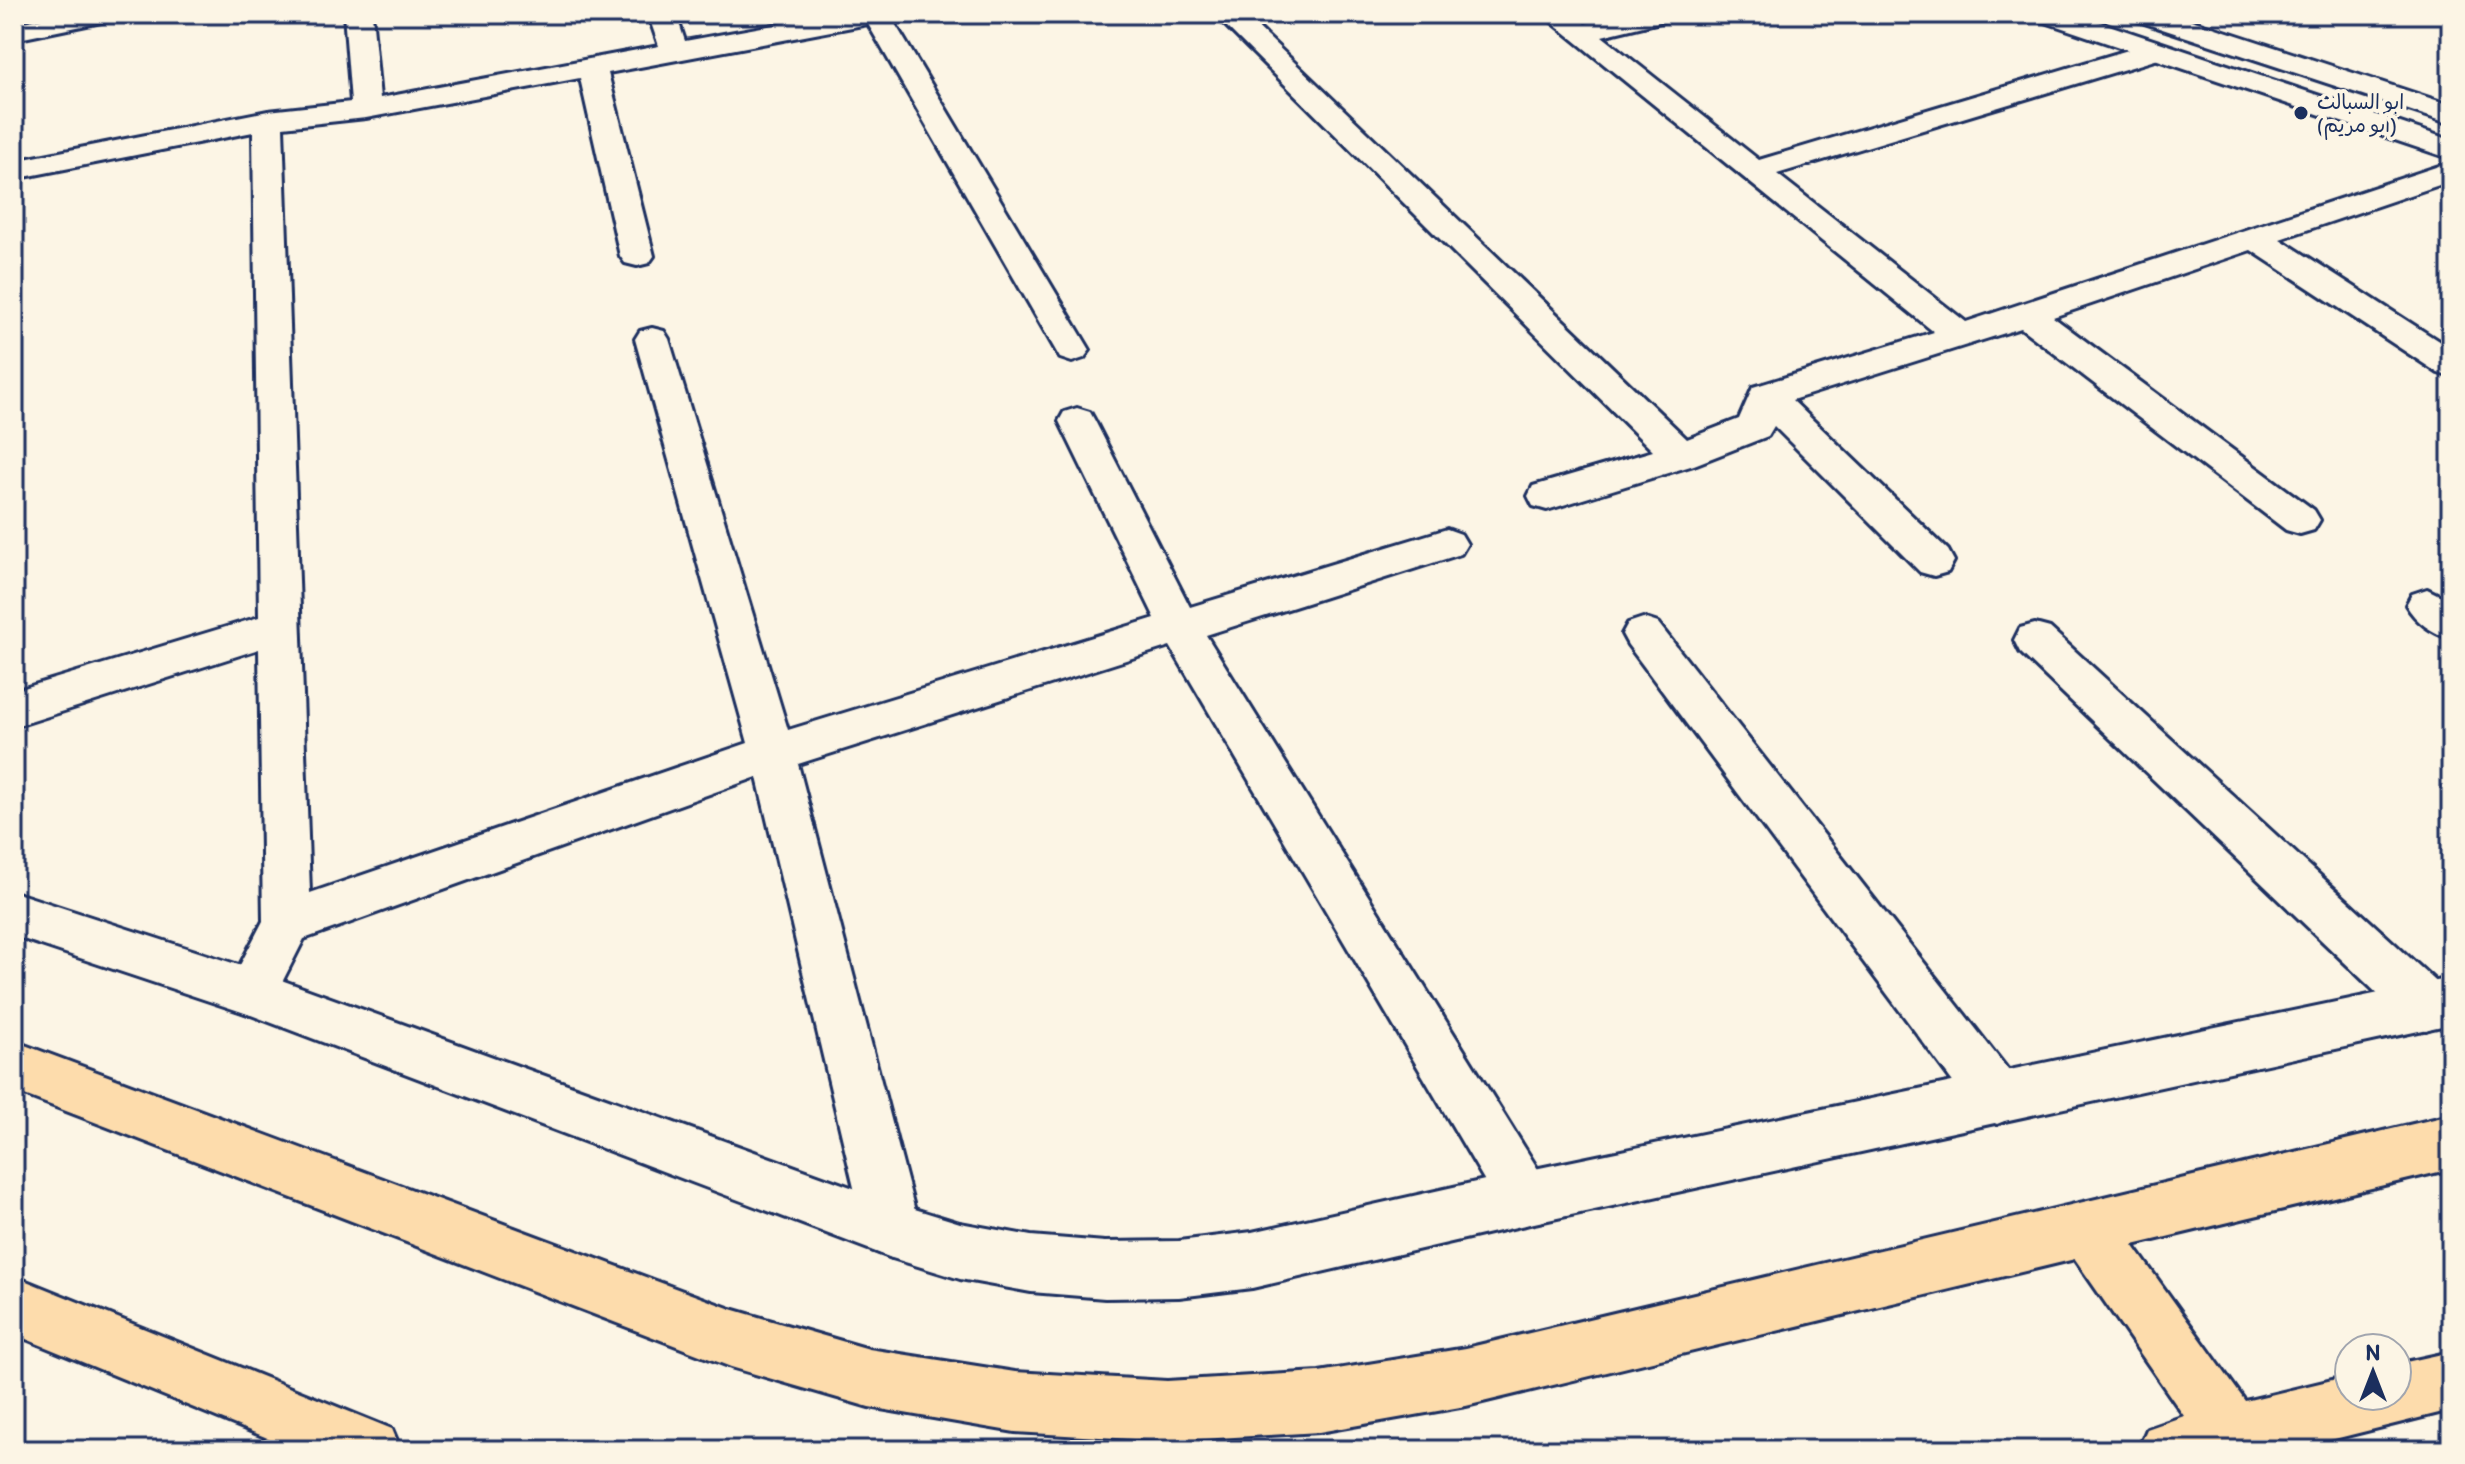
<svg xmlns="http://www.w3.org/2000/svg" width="2465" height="1464" font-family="Itim,'Playpen Sans Arabic',sans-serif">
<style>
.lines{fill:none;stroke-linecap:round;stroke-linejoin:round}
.street-casing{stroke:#1b2f5e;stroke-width:6}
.secondary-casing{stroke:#1b2f5e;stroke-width:6}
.primary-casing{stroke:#1b2f5e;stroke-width:6}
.street{fill:#fcf5e5;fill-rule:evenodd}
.secondary{fill:#fcf5e5;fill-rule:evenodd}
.primary{fill:#fddcac;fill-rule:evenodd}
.poi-dot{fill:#1b2f5e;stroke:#fcf5e5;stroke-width:3}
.labels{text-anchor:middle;stroke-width:8;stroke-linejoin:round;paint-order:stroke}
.far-poi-label{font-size:20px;fill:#1b2f5e;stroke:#fcf5e5;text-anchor:start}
</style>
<rect width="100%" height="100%" fill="#fcf5e5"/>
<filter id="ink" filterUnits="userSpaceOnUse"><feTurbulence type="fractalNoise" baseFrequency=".0125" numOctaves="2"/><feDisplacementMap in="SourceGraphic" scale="16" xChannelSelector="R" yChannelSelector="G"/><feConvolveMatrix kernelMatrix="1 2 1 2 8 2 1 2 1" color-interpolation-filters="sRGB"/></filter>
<g filter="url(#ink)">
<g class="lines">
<defs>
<g id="street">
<path d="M 61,14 L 115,14 L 111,20 L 14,40 L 14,24 Z"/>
<path d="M 344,14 L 372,14 L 380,98 L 659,46 L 648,14 L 676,14 L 685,41 L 834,14 L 893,14 L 891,17 L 1090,350 L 1084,358 L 1072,362 L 1060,358 L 868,24 L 608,73 L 654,256 L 649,263 L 637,266 L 625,263 L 620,256 L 580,78 L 366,118 L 283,127 L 310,893 L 748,743 L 635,339 L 640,331 L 652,328 L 664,331 L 669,339 L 788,730 L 1155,618 L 1059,421 L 1064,412 L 1077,408 L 1090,412 L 1095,421 L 1190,607 L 1447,529 L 1461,534 L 1467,544 L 1461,554 L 1206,635 L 1544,1179 L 1552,1198 L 1544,1217 L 1525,1225 L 1506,1217 L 1170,646 L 798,764 L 920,1230 L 912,1250 L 892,1258 L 872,1250 L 864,1230 L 757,777 L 304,939 L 269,1008 L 251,1015 L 233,1008 L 226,992 L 263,921 L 259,649 L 14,727 L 14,691 L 259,617 L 253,132 L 14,179 L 14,161 L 268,111 L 351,102 Z"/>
<path d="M 1214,14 L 1244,14 L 1687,439 L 1739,419 L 1753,387 L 1934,332 L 1542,14 L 1573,14 L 1585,24 L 1624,14 L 1672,14 L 1668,20 L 1602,36 L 1759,160 L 2145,45 L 2155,42 L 2165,45 L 2169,51 L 2165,57 L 1777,174 L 1966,322 L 2451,162 L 2451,181 L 2280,239 L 2451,349 L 2451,377 L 2438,373 L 2251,250 L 2053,317 L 2314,510 L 2320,520 L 2314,530 L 2300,534 L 2286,530 L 2021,328 L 1792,400 L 1948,550 L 1954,561 L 1948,572 L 1934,576 L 1920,572 L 1774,426 L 1768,436 L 1694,465 L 1547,510 L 1533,506 L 1528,496 L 1533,486 L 1653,451 Z"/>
<path d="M 2427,589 L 2451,601 L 2451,639 C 2432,633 2416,622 2406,605 L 2412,594 Z"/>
<path d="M 1643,618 L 1658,623 L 2016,1080 L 2023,1098 L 2016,1116 L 1997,1124 L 1978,1116 L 1628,645 L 1622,634 L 1628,623 Z"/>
<path d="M 2035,624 L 2050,628 L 2444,989 L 2451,1006 L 2444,1023 L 2426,1030 L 2408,1023 L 2020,652 L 2014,640 L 2020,628 Z"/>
</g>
<g id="secondary">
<path d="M 2035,14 L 2076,14 L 2451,140 L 2451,159 L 2039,20 Z"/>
<path d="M 2131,14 L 2173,14 L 2451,105 L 2451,124 L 2135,20 Z"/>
<path d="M 14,892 L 251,969 L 892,1202 L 960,1223 L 1031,1236 L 1105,1242 L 1179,1241 L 1252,1232 L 1525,1171 L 2451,978 L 2451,1024 L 1525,1225 L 1252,1288 L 1179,1297 L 1105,1298 L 1031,1292 L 960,1279 L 892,1258 L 251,1015 L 14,936 Z"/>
</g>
<g id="primary">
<path d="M 14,1041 L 731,1309 L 869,1349 L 1015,1372 L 1167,1381 L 1319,1372 L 1466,1348 L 2451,1115 L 2451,1169 L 2133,1245 L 2245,1401 L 2349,1376 L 2349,1396 L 2397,1396 L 2397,1364 L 2451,1352 L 2451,1410 L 2290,1450 L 2138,1450 L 2147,1429 L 2184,1416 L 2075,1259 L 1466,1406 L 1319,1432 L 1167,1441 L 1015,1432 L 869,1407 L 731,1367 L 14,1091 Z"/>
<path d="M 14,1276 L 392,1429 L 401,1450 L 297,1450 L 14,1334 Z"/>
</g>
</defs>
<use href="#street" class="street-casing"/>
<use href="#secondary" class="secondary-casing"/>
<use href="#primary" class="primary-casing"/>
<use href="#street" class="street"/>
<use href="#secondary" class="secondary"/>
<use href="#primary" class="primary"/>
</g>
</g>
<circle class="poi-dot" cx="2301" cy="113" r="8"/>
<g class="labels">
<g class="far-poi-label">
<text x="2317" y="109">ابو السبالت<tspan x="2317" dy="23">(ابو مريم)</tspan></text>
</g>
</g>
<rect width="2465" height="1464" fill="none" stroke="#fcf5e5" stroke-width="48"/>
<rect x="24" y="24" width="2417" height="1416" fill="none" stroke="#1b2f5e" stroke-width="3" filter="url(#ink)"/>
<g transform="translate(2373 1372)"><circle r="38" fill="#fcf5e5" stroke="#a2a6af" stroke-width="2"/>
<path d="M0-6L14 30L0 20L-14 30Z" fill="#1b2f5e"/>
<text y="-12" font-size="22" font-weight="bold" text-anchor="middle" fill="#1b2f5e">N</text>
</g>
</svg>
